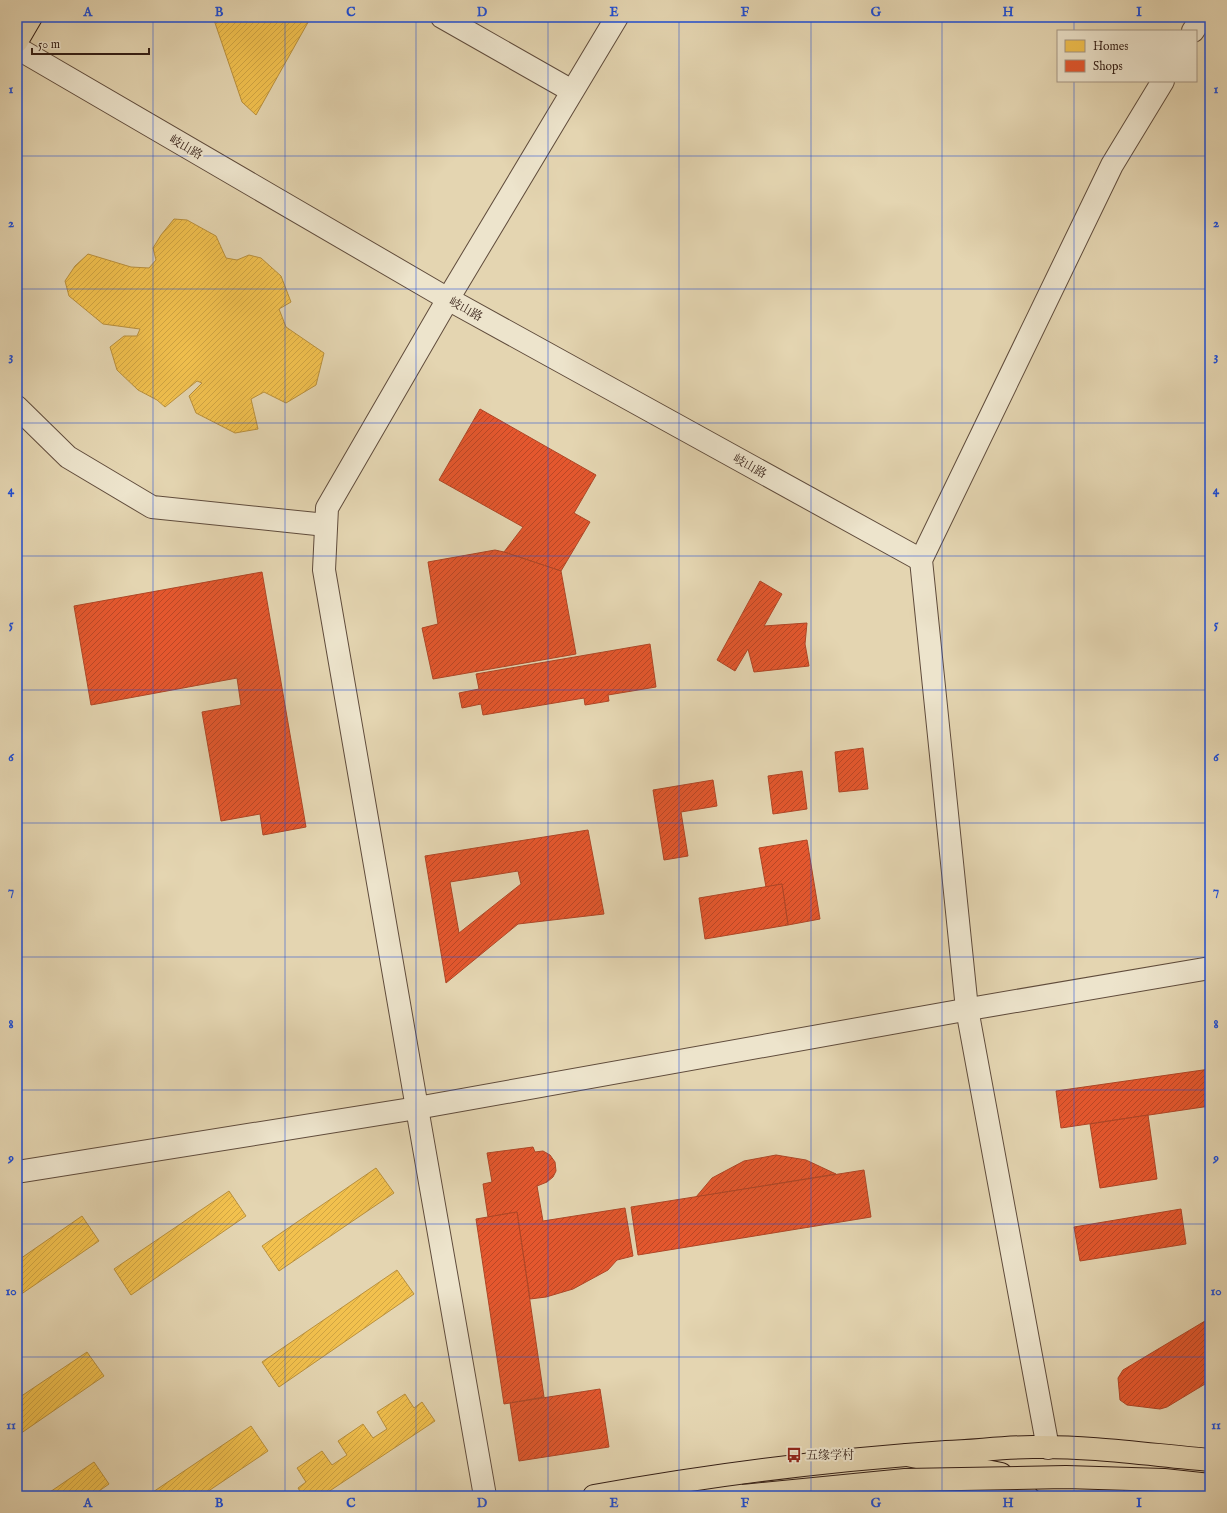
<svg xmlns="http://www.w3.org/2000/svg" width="1227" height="1513" font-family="'IM FELL English','Noto Serif SC',serif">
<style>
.homes{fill:url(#homes-hatch);stroke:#b9903d}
.shops{fill:url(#shops-hatch);stroke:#af4626;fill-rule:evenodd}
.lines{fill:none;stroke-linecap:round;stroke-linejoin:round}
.minor-casing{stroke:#604c3c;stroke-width:24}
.major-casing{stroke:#341e15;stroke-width:24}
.highway-casing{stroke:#341e15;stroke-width:24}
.minor{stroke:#ede4cc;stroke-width:22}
.major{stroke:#e4d5b1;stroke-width:22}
.highway{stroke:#e4d5b1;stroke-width:22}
.highway-bridge-casing{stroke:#341e15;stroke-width:24;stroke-linecap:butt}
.highway-bridge{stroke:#e4d5b1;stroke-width:22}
.grid{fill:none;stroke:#1d4ed8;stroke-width:1;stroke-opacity:0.55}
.labels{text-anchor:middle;stroke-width:4;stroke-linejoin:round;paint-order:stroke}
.street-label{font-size:12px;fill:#341e15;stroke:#ede4cc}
.poi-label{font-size:12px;fill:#341e15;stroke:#ede4cc;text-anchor:start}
.neatline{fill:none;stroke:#1d4ed8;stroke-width:1.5}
.grid-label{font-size:13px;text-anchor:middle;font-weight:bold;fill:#1d4ed8}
</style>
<defs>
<pattern id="homes-hatch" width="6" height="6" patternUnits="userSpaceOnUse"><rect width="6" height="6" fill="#f2c14e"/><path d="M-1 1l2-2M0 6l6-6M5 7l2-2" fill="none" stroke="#d0a543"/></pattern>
<pattern id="shops-hatch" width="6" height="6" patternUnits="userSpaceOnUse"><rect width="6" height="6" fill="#e4572e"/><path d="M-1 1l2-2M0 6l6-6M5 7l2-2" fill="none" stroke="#ba4726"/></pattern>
</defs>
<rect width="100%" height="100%" fill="#e4d5b1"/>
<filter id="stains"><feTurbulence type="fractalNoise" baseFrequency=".005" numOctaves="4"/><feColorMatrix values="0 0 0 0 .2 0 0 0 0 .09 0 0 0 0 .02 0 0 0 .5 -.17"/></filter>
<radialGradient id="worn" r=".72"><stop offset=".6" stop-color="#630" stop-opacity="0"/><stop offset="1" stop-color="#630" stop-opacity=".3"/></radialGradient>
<g class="homes">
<path d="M 213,17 L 311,17 L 256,115 L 242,102 Z"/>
<path d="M 174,219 L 187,220 L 216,236 L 226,258 L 237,260 L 249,255 L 261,258 L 281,276 L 291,302 L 279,309 L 286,327 L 324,353 L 316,385 L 286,403 L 264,392 L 251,399 L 258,429 L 235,433 L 196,413 L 189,396 L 202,383 L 197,381 L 165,407 L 157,400 L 138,390 L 117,370 L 110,347 L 124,336 L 137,336 L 140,329 L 103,324 L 69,296 L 65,281 L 75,266 L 88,254 L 131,267 L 149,268 L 156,260 L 153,248 L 161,235 Z"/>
<path d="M 376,1168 L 394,1193 L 279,1271 L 262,1246 Z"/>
<path d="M 229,1191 L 246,1216 L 131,1295 L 114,1269 Z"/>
<path d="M 82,1216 L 99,1241 L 17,1297 L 17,1261 Z"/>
<path d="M 397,1270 L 414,1294 L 279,1387 L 262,1362 Z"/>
<path d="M 87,1352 L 104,1376 L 17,1436 L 17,1399 Z"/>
<path d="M 405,1394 L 414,1408 L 422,1402 L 435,1421 L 322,1496 L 303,1496 L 298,1488 L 306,1482 L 297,1468 L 322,1451 L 332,1465 L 347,1455 L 338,1441 L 363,1424 L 373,1438 L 387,1429 L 377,1412 Z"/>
<path d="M 251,1426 L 268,1451 L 201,1496 L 147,1496 Z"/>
<path d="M 94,1462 L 109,1484 L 92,1496 L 44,1496 Z"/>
</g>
<g class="shops">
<path d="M 480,409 L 596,475 L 574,513 L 590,522 L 561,571 L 504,552 L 523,527 L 439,480 Z"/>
<path d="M 495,550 L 504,552 L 561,571 L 576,654 L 433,679 L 422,628 L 438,624 L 428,562 Z"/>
<path d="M 262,572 L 306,827 L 263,835 L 260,814 L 221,821 L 202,712 L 241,705 L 237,678 L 91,705 L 74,606 Z"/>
<path d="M 760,581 L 782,594 L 764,626 L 807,623 L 805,644 L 809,666 L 754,672 L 748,649 L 735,671 L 717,660 Z"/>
<path d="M 650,644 L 656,687 L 608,695 L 609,701 L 585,705 L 584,698 L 483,715 L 481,704 L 462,708 L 459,693 L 479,689 L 476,674 Z"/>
<path d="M 863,748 L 868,789 L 839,792 L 835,752 Z"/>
<path d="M 802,771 L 807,809 L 773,814 L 768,776 Z"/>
<path d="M 713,780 L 717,806 L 681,812 L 688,856 L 664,860 L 653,790 Z"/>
<path d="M 588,830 L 604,914 L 518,924 L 446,983 L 425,856 ZM 518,871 L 521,884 L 459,933 L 450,882 Z"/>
<path d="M 807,840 L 820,919 L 788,925 L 782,884 L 766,887 L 759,848 Z"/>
<path d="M 782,884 L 788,925 L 705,939 L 699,898 Z"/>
<path d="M 1210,1069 L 1210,1106 L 1061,1128 L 1056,1091 Z"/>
<path d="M 1148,1115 L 1157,1179 L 1100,1188 L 1090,1124 Z"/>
<path d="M 533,1147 L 535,1152 L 543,1151 L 550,1155 L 555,1162 L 556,1171 L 553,1177 L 547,1182 L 537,1186 L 543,1221 L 625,1208 L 633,1256 L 617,1260 L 608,1270 L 573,1289 L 546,1297 L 530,1299 L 517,1212 L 488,1217 L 483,1184 L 492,1182 L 487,1153 Z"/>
<path d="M 776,1155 L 806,1160 L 836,1174 L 696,1197 L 712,1178 L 744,1161 Z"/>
<path d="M 864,1170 L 871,1217 L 638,1255 L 631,1207 Z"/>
<path d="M 1181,1209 L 1186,1244 L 1080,1261 L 1074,1227 Z"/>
<path d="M 517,1212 L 544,1397 L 504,1404 L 476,1219 Z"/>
<path d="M 1210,1318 L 1210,1381 L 1167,1407 L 1160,1409 L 1127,1405 L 1120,1400 L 1118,1378 L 1123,1370 Z"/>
<path d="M 600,1389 L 609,1447 L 519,1461 L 510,1403 Z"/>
</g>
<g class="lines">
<defs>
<g id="minor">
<path d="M 442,17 L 572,91"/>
<path d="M 1193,31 L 1202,17"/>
<path d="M 17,48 L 448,299 L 921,560"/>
<path d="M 17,407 L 68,457 L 152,507 L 326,525"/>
<path d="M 17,1172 L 417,1108 L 981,1007 L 1210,968"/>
<path d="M 1048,1448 L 967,1009 L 921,560 L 1112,165 L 1163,81"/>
<path d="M 485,1496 L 417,1108 L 324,570 L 327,508 L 448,299 L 617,17"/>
</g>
<g id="major">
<path d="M 17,41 L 31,17"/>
<path d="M 594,1496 C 710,1475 828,1460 946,1452 C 975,1451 1004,1447 1033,1447 C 1092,1446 1151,1455 1210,1460"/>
</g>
<g id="highway">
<path d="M 907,1455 L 1001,1474"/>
<path d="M 1045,1482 L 1114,1496"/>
</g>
</defs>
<use href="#minor" class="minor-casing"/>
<use href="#major" class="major-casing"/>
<use href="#highway" class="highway-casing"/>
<use href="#minor" class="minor"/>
<use href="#major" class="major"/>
<use href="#highway" class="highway"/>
<defs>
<path id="highway-bridge" d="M 743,1496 L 905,1480 L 1066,1477 L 1164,1480 L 1210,1485"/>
</defs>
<use href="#highway-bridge" class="highway-bridge-casing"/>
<use href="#highway-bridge" class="highway-bridge"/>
</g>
<path class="grid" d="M 153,17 L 153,1496M 285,17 L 285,1496M 416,17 L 416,1496M 548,17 L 548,1496M 679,17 L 679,1496M 811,17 L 811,1496M 942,17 L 942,1496M 1074,17 L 1074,31M 1074,81 L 1074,1496M 17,156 L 1210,156M 17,289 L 1210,289M 17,423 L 1210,423M 17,556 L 1210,556M 17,690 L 1210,690M 17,823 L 1210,823M 17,957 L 1210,957M 17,1090 L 1210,1090M 17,1224 L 1210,1224M 17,1357 L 1210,1357"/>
<defs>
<symbol id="bus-bare" viewBox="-9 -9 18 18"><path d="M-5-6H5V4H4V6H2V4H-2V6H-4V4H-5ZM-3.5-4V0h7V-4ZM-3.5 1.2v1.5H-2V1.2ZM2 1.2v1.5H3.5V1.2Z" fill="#8f2418" stroke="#ede4cc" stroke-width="2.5" paint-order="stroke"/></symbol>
</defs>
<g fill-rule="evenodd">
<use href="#bus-bare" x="783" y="1444" width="22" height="22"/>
</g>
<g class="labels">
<g class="street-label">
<text transform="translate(186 147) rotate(30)" y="4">岐山路</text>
<text transform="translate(466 309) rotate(29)" y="4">岐山路</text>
<text transform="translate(750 466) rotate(29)" y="4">岐山路</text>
</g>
<g class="poi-label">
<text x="806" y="1459">五缘学村</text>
</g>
</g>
<rect width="1227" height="1513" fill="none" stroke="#e4d5b1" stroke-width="44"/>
<rect x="1057" y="30" width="140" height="52" fill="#ede4cc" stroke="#a39583"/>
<rect x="1065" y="40" width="20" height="12" fill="#f2c14e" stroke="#a39583"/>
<text x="1093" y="50" font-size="12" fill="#341e15">Homes</text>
<rect x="1065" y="60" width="20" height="12" fill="#e4572e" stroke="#a39583"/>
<text x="1093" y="70" font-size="12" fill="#341e15">Shops</text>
<path d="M32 48v6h117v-6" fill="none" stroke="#341e15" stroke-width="2"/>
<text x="38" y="48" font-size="12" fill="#341e15" stroke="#ede4cc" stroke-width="3" paint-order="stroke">50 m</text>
<rect x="22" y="22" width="1183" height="1469" class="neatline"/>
<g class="grid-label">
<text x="88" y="16">A</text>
<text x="219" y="16">B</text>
<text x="351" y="16">C</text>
<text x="482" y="16">D</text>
<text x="614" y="16">E</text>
<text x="745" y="16">F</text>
<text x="876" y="16">G</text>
<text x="1008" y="16">H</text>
<text x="1139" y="16">I</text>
<text x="11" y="93">1</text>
<text x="1216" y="93">1</text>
<text x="11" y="227">2</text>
<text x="1216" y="227">2</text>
<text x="11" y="360">3</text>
<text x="1216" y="360">3</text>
<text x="11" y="494">4</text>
<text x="1216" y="494">4</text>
<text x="11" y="628">5</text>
<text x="1216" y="628">5</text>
<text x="11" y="761">6</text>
<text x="1216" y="761">6</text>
<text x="11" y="895">7</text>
<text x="1216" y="895">7</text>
<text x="11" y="1028">8</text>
<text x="1216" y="1028">8</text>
<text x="11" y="1162">9</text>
<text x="1216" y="1162">9</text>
<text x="11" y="1295">10</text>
<text x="1216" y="1295">10</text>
<text x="11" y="1429">11</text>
<text x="1216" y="1429">11</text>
<text x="88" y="1507">A</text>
<text x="219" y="1507">B</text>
<text x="351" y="1507">C</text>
<text x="482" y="1507">D</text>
<text x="614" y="1507">E</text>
<text x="745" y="1507">F</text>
<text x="876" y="1507">G</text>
<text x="1008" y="1507">H</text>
<text x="1139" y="1507">I</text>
</g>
<rect width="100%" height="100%" filter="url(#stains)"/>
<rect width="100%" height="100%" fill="url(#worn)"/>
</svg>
